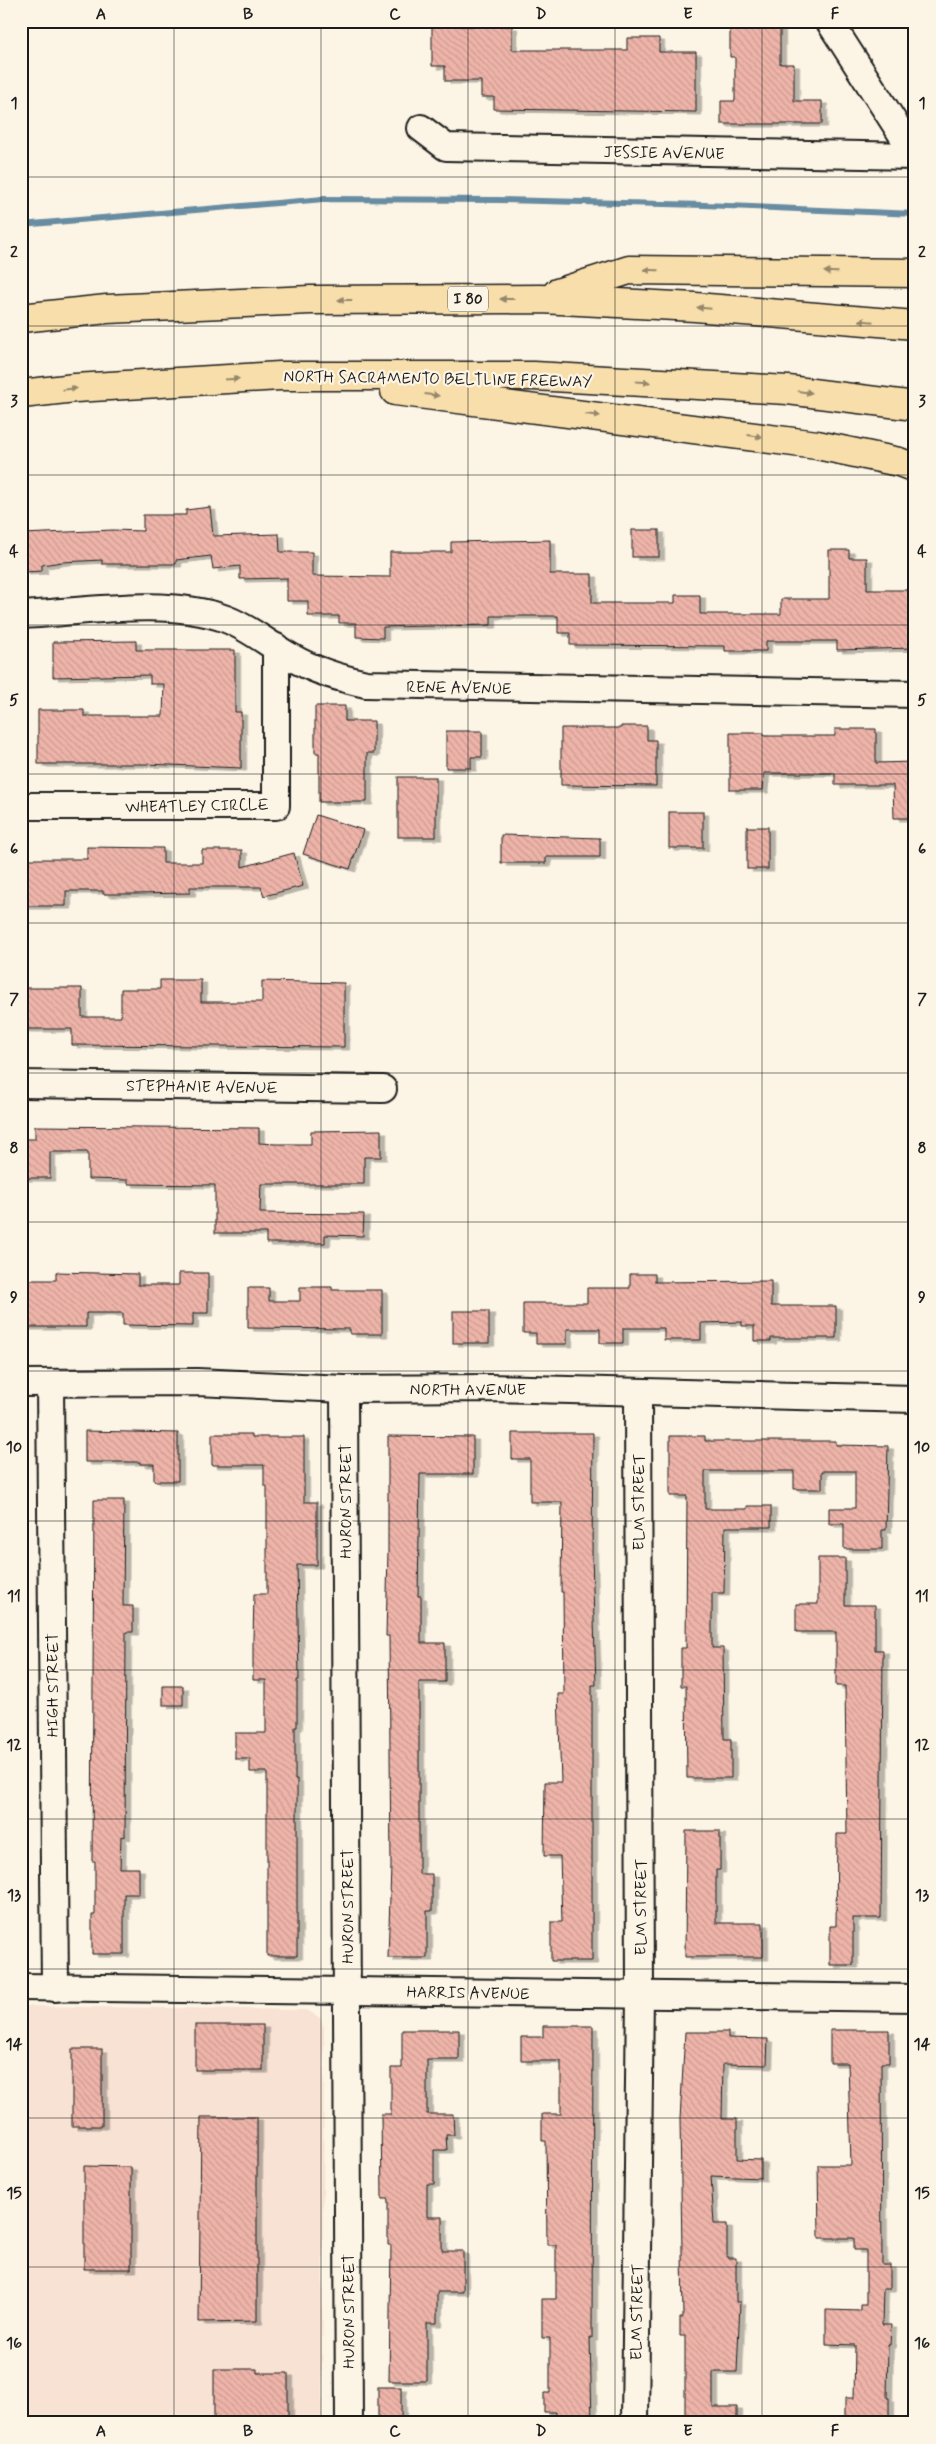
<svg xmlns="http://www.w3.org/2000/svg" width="936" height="2444" font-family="Mynerve,sans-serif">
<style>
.built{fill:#f8e2d3}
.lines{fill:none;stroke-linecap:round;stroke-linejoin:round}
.stream{stroke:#678ca1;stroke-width:6}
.building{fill:url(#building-back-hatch);stroke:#1c1c1c;filter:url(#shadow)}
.minor-casing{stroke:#1c1c1c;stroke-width:30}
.highway-casing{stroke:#1c1c1c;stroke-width:31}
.minor{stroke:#fcf5e5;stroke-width:26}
.highway{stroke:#f8deab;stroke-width:28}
.oneway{fill:#95876b}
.grid{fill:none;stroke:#1c1c1c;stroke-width:1;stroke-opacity:0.55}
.labels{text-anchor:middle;stroke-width:4.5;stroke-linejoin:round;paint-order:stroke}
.shield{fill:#fcf5e5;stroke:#5f5d58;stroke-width:1}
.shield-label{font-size:15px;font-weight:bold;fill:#1c1c1c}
.street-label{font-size:16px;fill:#1c1c1c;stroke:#fcf5e5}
.neatline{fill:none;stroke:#1c1c1c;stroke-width:2}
.grid-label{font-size:16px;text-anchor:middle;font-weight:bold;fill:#1c1c1c}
</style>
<defs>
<pattern id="building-back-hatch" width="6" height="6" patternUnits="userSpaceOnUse" patternTransform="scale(1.25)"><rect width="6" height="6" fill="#eeb4a9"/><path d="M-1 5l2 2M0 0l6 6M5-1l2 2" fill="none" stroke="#cc9a91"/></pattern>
<filter id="shadow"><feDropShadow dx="5.5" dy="3" stdDeviation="0" flood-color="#0004"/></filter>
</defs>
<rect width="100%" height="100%" fill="#fcf5e5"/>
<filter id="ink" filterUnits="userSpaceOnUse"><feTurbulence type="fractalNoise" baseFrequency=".02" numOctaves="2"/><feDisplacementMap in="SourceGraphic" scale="10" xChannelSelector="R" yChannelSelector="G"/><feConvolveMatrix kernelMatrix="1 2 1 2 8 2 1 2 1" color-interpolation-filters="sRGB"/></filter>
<g filter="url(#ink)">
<path class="built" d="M 21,2006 L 307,2010 L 320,2018 L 324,2028 L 322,2423 L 21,2423 Z"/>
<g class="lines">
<path class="stream" d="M 21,225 L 324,199 L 499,200 L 704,205 L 915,214"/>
</g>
<g class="building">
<path d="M 432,21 L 458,21 L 458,26 L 512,26 L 512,50 L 627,50 L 627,38 L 659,38 L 659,52 L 696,52 L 696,112 L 494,109 L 494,97 L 481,97 L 481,81 L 445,81 L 445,66 L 432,66 Z"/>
<path d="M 730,21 L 763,21 L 762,27 L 780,27 L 780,64 L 794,64 L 794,101 L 822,101 L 822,124 L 721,124 L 721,101 L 735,101 L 735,57 L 730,57 Z"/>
<path d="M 210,507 L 213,536 L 279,534 L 280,552 L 312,552 L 312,576 L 390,577 L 390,552 L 451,552 L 451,542 L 550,540 L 550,574 L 592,574 L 592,603 L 675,603 L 675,595 L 700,595 L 700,614 L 781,614 L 781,599 L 829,599 L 829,550 L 849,550 L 849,558 L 867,558 L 867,590 L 915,590 L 915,648 L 837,650 L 837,641 L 766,641 L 766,651 L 725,651 L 725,646 L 570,645 L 570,633 L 558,633 L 558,616 L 491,616 L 491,625 L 383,627 L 383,638 L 356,637 L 356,623 L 339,623 L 339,616 L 308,616 L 308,601 L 287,601 L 287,578 L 240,579 L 240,566 L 213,569 L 211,556 L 176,560 L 176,564 L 102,564 L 102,560 L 62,562 L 42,565 L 42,571 L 24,572 L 23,534 L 113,530 L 143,531 L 143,515 L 186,515 L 186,510 Z"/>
<rect x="632" y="530" width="27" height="27"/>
<path d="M 136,641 L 136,650 L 235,650 L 235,712 L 241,712 L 241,768 L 146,764 L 38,764 L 38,710 L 84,710 L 84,716 L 163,716 L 164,684 L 150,684 L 150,675 L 53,677 L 53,642 Z"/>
<path d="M 315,706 L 345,706 L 345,721 L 374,721 L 374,753 L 367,753 L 367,802 L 319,802 L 319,753 L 315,753 Z"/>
<path d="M 621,726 L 647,726 L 647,740 L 656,740 L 656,786 L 561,785 L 561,728 L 621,728 Z"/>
<path d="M 835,729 L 876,729 L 876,763 L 915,762 L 915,818 L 894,818 L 893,785 L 835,785 L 835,773 L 764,773 L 763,790 L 730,790 L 730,733 L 764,733 L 764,736 L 835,736 Z"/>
<path d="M 446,731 L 482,731 L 482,757 L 471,757 L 471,768 L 446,768 Z"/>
<rect x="398" y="777" width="38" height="60"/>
<rect x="669" y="812" width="34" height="36"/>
<path d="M 316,815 L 363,830 L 350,869 L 303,854 Z"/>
<rect x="747" y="827" width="21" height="42"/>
<path d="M 501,835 L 600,838 L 600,857 L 546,857 L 546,863 L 501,863 Z"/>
<path d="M 87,847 L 163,848 L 163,863 L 202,863 L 202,850 L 242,850 L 242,867 L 294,853 L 303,886 L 264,896 L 261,887 L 190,887 L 190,893 L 134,894 L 103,894 L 103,891 L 66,891 L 66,906 L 21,906 L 21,859 L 87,859 Z"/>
<path d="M 160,980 L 201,980 L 201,1002 L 262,1002 L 262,981 L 344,983 L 344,1047 L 72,1045 L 72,1029 L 21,1029 L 21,988 L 82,988 L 82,1017 L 121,1017 L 121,989 L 160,989 Z"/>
<path d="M 35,1126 L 259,1128 L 259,1143 L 276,1144 L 311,1144 L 311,1131 L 381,1130 L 381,1157 L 364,1157 L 364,1184 L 261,1184 L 260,1213 L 364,1214 L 363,1236 L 325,1235 L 325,1243 L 266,1243 L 266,1233 L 215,1233 L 215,1185 L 128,1184 L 128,1180 L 88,1179 L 88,1152 L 50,1152 L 50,1178 L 21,1178 L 21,1139 L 35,1139 Z"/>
<path d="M 56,1272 L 138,1274 L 138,1285 L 179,1285 L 179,1273 L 208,1273 L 208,1313 L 193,1313 L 193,1326 L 123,1325 L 123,1313 L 86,1313 L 86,1327 L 21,1327 L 21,1280 L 56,1280 Z"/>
<path d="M 630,1274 L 655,1274 L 655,1282 L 771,1281 L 771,1306 L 836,1306 L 836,1338 L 771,1338 L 771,1341 L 754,1341 L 754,1326 L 742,1326 L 742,1322 L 701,1323 L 701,1340 L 664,1340 L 664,1328 L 623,1328 L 623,1343 L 600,1343 L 600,1329 L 567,1329 L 567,1344 L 536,1344 L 536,1333 L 523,1333 L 523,1303 L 587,1303 L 587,1288 L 630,1288 Z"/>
<path d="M 300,1287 L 332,1287 L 332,1290 L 382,1290 L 382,1334 L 350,1334 L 350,1329 L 248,1328 L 248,1288 L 269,1288 L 269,1301 L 300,1301 Z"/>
<rect x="453" y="1311" width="36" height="32"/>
<path d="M 85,1431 L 178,1433 L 178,1481 L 154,1481 L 154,1464 L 140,1464 L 140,1462 L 85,1462 Z"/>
<path d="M 512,1433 L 593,1433 L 592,1555 L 596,1685 L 592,1685 L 592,1961 L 551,1961 L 551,1922 L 562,1922 L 560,1856 L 544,1856 L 545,1782 L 561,1782 L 558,1694 L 564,1694 L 563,1592 L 561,1592 L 562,1502 L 530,1502 L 530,1459 L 512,1459 Z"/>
<path d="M 212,1434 L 252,1434 L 252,1437 L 304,1437 L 304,1502 L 317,1502 L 317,1565 L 297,1565 L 299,1680 L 297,1680 L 297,1727 L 295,1727 L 295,1779 L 297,1779 L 297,1956 L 267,1956 L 267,1772 L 250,1772 L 250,1759 L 235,1759 L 235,1733 L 266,1733 L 266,1680 L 253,1680 L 253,1640 L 254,1594 L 267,1594 L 267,1486 L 264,1486 L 264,1465 L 212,1465 Z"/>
<path d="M 388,1436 L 473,1437 L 473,1474 L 420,1474 L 418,1596 L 421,1596 L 421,1643 L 445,1643 L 445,1682 L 419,1682 L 419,1874 L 432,1874 L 432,1911 L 427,1911 L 427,1958 L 388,1958 L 391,1866 L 389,1636 L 386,1636 L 388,1551 Z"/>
<path d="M 670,1436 L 705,1436 L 705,1441 L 836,1441 L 836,1445 L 888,1446 L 886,1530 L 882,1530 L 882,1549 L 844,1549 L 844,1524 L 829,1524 L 829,1508 L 855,1508 L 855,1471 L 822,1471 L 822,1489 L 794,1489 L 794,1471 L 705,1471 L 705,1509 L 747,1509 L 747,1506 L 771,1506 L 771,1527 L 725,1527 L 724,1593 L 712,1593 L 712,1648 L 723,1648 L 724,1739 L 731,1739 L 731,1778 L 687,1778 L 686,1686 L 681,1686 L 681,1648 L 686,1648 L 687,1496 L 670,1496 Z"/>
<path d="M 94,1500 L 124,1500 L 123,1606 L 133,1606 L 133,1632 L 126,1632 L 125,1837 L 121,1836 L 120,1868 L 139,1868 L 139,1894 L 124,1894 L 124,1954 L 92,1954 L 92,1915 L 95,1915 L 95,1861 L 92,1861 Z"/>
<path d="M 818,1558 L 845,1558 L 845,1605 L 875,1605 L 875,1650 L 883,1650 L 881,1918 L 853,1918 L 853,1965 L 830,1965 L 830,1926 L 836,1926 L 837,1834 L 847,1834 L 845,1686 L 836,1686 L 836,1632 L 796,1632 L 796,1604 L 818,1604 Z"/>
<rect x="163" y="1686" width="20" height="19"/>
<path d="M 686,1831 L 720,1831 L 720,1870 L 716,1870 L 716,1923 L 763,1923 L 763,1957 L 685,1957 Z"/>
<rect x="195" y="2025" width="68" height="45"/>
<path d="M 543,2026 L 593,2026 L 592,2338 L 590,2338 L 592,2423 L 556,2423 L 556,2412 L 544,2412 L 544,2393 L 550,2393 L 550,2338 L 542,2338 L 542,2299 L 556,2299 L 556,2245 L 547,2245 L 546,2141 L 542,2141 L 542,2114 L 561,2114 L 561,2061 L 521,2061 L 521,2037 L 543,2037 Z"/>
<path d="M 402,2030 L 459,2030 L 459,2060 L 427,2060 L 427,2114 L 453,2114 L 454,2135 L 446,2135 L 447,2150 L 434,2150 L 434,2184 L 427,2184 L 427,2217 L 442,2217 L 442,2251 L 463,2251 L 463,2292 L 437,2292 L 437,2323 L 427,2323 L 427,2381 L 389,2381 L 391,2245 L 388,2245 L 388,2199 L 382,2199 L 381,2114 L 391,2114 L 391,2068 L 402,2068 Z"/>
<path d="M 830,2030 L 889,2030 L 889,2063 L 881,2063 L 882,2265 L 890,2265 L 890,2289 L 883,2289 L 882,2325 L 891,2325 L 890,2345 L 888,2345 L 887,2398 L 889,2398 L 889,2423 L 845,2423 L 845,2398 L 854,2398 L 855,2345 L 826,2344 L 826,2310 L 861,2311 L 861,2305 L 866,2305 L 866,2250 L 854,2250 L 854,2238 L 819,2238 L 818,2165 L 851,2165 L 848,2063 L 830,2063 Z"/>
<path d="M 685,2032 L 728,2032 L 728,2038 L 768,2039 L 767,2065 L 723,2064 L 722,2119 L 737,2119 L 737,2159 L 761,2160 L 761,2178 L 711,2176 L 714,2224 L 727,2224 L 727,2258 L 736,2258 L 736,2302 L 740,2302 L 737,2372 L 713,2372 L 713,2407 L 737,2407 L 737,2423 L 685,2423 L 685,2336 L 680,2336 L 680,2318 L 683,2318 L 680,2119 Z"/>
<rect x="72" y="2049" width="30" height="77"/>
<path d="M 201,2117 L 257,2117 L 257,2321 L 199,2322 Z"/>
<path d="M 84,2166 L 131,2167 L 131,2269 L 84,2269 Z"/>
<path d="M 214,2369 L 257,2369 L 257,2373 L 288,2373 L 288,2416 L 257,2416 L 257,2423 L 214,2423 Z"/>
<rect x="378" y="2387" width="23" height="36"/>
</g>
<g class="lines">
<defs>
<g id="minor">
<path d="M 829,21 L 915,155"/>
<path d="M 421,128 L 446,147 L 915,156"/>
<path d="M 21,615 C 83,612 168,597 226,619 C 250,628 269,645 291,657 C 315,671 339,678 366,684 L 915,694"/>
<path d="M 21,806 L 276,806 L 276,647"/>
<path d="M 21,1084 L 383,1089"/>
<path d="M 21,1383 L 197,1382 L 344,1389 L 490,1388 L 915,1399"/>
<path d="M 50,1383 L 55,1988"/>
<path d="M 344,1389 L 349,2423"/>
<path d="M 21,1987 L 915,1998"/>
<path d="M 635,2423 L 640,1994 L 638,1392"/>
</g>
<g id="highway">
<path d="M 557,293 L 629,270 L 915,273"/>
<path d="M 21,318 L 107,309 L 310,300 L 541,299 L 695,307 L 915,325"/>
<path d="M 395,391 L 817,445 L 899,462 L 915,468"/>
<path d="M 21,394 L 75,388 L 280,376 L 534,376 L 788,390 L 915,406"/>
</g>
</defs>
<use href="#minor" class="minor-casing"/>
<use href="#highway" class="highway-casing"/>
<use href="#minor" class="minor"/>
<use href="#highway" class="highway"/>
</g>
<defs><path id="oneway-solid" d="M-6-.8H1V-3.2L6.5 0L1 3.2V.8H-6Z" transform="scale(1.25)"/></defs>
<g class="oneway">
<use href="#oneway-solid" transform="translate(651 270) rotate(-179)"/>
<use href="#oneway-solid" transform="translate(831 272) rotate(-179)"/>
<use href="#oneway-solid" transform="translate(507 299) rotate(180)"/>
<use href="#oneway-solid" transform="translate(345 300) rotate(180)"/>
<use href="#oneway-solid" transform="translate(704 308) rotate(-175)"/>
<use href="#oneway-solid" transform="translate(866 321) rotate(-175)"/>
<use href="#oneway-solid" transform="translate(232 379) rotate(-3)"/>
<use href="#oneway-solid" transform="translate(643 382) rotate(3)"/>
<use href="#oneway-solid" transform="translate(70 389) rotate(-6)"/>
<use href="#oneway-solid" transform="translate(805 392) rotate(7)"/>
<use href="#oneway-solid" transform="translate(432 395) rotate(7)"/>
<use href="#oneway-solid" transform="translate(593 415) rotate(7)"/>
<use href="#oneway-solid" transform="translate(755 436) rotate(8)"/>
</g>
</g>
<path class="grid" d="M 174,21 L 174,2423M 321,21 L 321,2423M 468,21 L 468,2423M 615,21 L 615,2423M 762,21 L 762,2423M 21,177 L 915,177M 21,326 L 915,326M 21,475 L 915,475M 21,625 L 915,625M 21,774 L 915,774M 21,923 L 915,923M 21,1073 L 915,1073M 21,1222 L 915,1222M 21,1371 L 915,1371M 21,1521 L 915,1521M 21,1670 L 915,1670M 21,1819 L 915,1819M 21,1969 L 915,1969M 21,2118 L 915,2118M 21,2267 L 915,2267"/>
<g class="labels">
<rect class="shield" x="448" y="286.5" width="40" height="25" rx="4"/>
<g class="shield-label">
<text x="468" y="304">I 80</text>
</g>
<g class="street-label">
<text transform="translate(664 152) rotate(1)" y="6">JESSIE AVENUE</text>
<text transform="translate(438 378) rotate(1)" y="6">NORTH SACRAMENTO BELTLINE FREEWAY</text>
<text transform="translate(459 687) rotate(1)" y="6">RENE AVENUE</text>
<text transform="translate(197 805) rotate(-1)" y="6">WHEATLEY CIRCLE</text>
<text transform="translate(202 1086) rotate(1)" y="6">STEPHANIE AVENUE</text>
<text x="468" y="1395">NORTH AVENUE</text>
<text transform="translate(345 1501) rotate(-90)" y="6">HURON STREET</text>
<text transform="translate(638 1502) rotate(-90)" y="6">ELM STREET</text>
<text transform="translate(52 1685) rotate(-90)" y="6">HIGH STREET</text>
<text transform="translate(347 1906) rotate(-90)" y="6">HURON STREET</text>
<text transform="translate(640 1907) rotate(-90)" y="6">ELM STREET</text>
<text transform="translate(468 1992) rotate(1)" y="6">HARRIS AVENUE</text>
<text transform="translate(348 2311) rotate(-90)" y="6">HURON STREET</text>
<text transform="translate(636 2312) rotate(-89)" y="6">ELM STREET</text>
</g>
</g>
<rect width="936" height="2444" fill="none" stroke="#fcf5e5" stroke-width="55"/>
<rect x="28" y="28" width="880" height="2388" class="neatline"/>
<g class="grid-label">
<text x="101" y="19">A</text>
<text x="248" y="19">B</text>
<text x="395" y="19">C</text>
<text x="541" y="19">D</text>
<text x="688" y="19">E</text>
<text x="835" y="19">F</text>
<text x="14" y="108">1</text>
<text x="922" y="108">1</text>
<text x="14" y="257">2</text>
<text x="922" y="257">2</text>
<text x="14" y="406">3</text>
<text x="922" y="406">3</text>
<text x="14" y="556">4</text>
<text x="922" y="556">4</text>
<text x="14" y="705">5</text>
<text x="922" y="705">5</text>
<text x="14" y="854">6</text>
<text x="922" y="854">6</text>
<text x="14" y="1004">7</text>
<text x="922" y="1004">7</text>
<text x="14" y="1153">8</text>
<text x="922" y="1153">8</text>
<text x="14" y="1302">9</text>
<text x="922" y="1302">9</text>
<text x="14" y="1452">10</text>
<text x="922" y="1452">10</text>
<text x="14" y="1601">11</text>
<text x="922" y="1601">11</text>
<text x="14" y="1750">12</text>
<text x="922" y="1750">12</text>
<text x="14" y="1900">13</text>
<text x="922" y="1900">13</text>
<text x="14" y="2049">14</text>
<text x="922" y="2049">14</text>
<text x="14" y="2198">15</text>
<text x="922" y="2198">15</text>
<text x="14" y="2348">16</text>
<text x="922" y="2348">16</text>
<text x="101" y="2436">A</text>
<text x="248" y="2436">B</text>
<text x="395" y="2436">C</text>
<text x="541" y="2436">D</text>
<text x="688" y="2436">E</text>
<text x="835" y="2436">F</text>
</g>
</svg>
